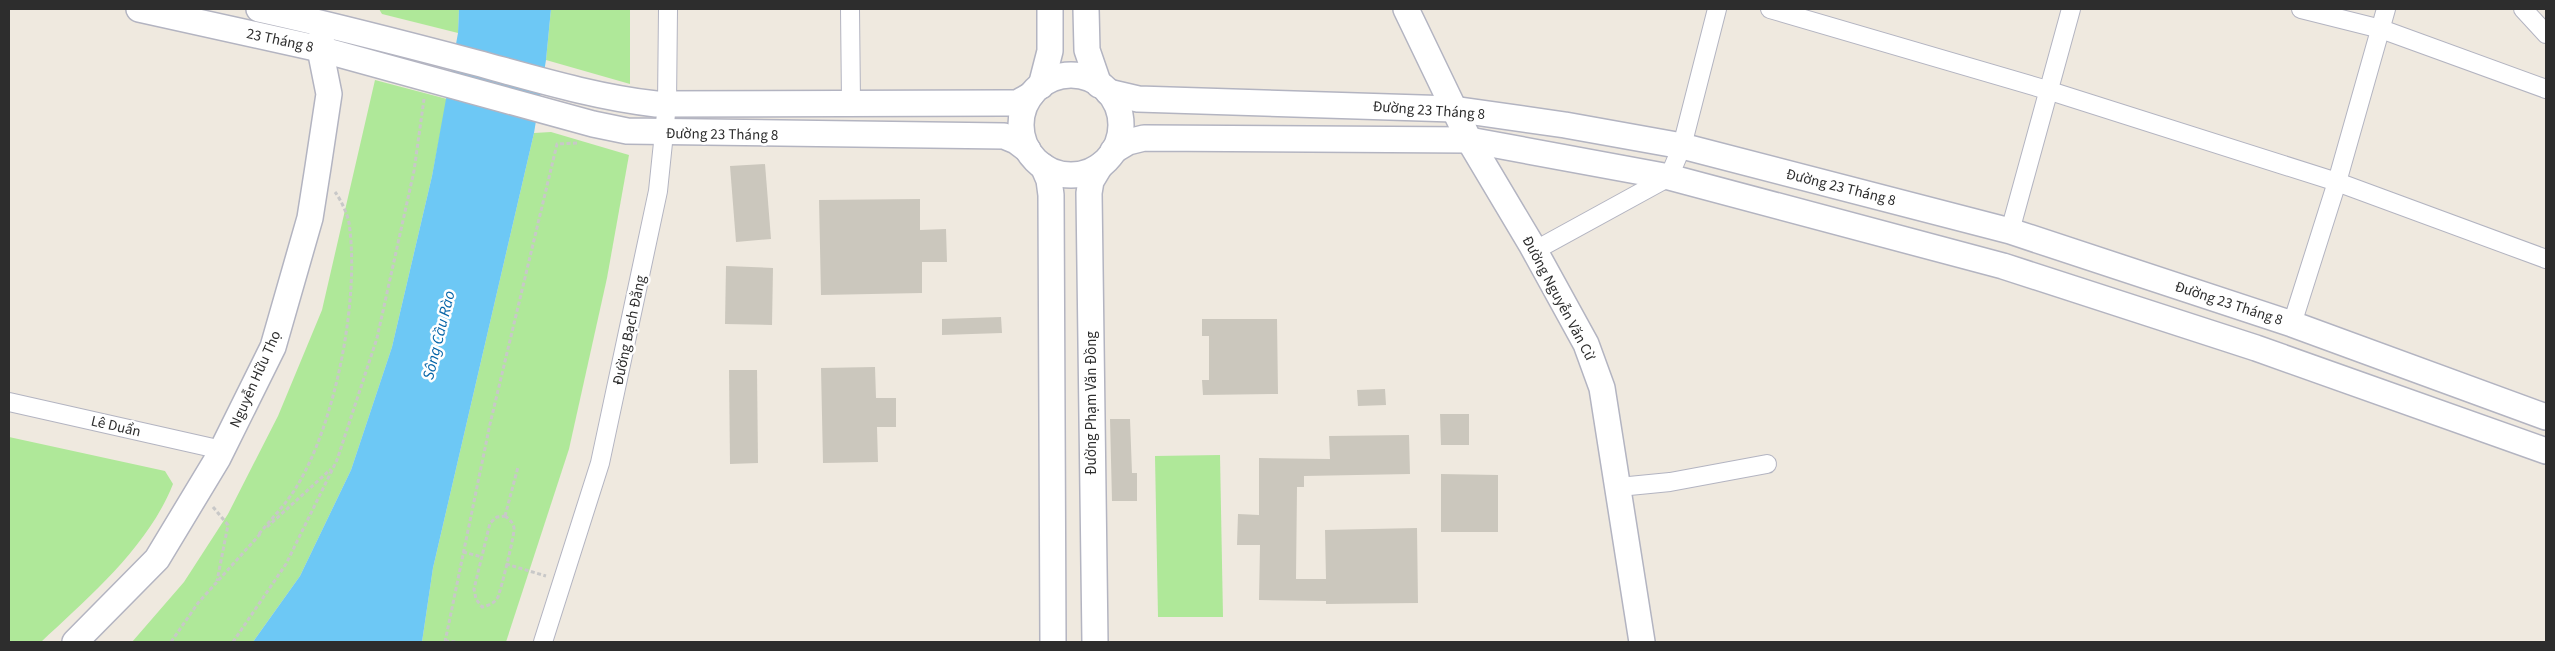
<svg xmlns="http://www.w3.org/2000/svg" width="2555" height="651" font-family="'Source Sans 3',sans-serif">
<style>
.green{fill:#afe899}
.water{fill:#6dc8f5}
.building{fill:#cbc7bd}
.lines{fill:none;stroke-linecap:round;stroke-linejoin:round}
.street-casing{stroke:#b3b4c1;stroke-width:20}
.secondary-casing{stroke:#b3b4c1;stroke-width:28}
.path{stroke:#c8c8c8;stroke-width:3;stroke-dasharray:4 2.5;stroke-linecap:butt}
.street{stroke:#fff;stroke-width:18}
.secondary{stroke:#fff;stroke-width:25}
.labels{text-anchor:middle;stroke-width:5;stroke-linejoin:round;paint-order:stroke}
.street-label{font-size:15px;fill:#2d2d2d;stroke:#fff}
.water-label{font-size:16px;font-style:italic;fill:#0665a8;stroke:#fff}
</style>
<rect width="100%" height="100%" fill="#efe9df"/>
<g class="green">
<path d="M 379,9 L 459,9 L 458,33 L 382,14 Z"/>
<path d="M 551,9 L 630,9 L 630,84 L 546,60 Z"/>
<path d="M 375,80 L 447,99 L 432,176 L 392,347 L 351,470 L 300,576 L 253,642 L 132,642 L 184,582 L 228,514 L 278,416 L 322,310 Z"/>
<path d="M 551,132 L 629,155 L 607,278 L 569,449 L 506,642 L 422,642 L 433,568 L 534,133 Z"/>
<path d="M 9,437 L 165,471 L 173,484 C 148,547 89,597 41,642 L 9,642 Z"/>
<path d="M 1220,455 L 1223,617 L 1158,617 L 1155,456 Z"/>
</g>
<path class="water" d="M 459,9 L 551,9 L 546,60 L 534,133 L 433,568 L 422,642 L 253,642 L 300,576 L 351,470 L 392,347 L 432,176 L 458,33 Z"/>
<g class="building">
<path d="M 765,164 L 771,239 L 736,242 L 730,166 Z"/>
<path d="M 920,199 L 920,230 L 946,229 L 947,262 L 922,262 L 922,293 L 821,295 L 819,200 Z"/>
<path d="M 726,266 L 773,268 L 772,325 L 725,324 Z"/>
<path d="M 1001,317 L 1002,333 L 942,335 L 942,319 Z"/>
<path d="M 1202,319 L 1277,319 L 1278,394 L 1203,395 L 1202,380 L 1209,380 L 1209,336 L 1202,336 Z"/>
<path d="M 875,367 L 876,398 L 896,398 L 896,427 L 877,427 L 878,462 L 823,463 L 821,368 Z"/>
<path d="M 729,370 L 757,370 L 758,463 L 730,464 Z"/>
<path d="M 1385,389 L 1386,405 L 1358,406 L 1357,390 Z"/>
<path d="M 1440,414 L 1469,414 L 1469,445 L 1441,445 Z"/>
<path d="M 1110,419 L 1130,419 L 1132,473 L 1137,473 L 1137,501 L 1112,501 Z"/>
<path d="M 1409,435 L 1410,474 L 1304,476 L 1304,487 L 1297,487 L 1296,579 L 1326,579 L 1325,530 L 1417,528 L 1418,603 L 1326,604 L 1326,601 L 1259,600 L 1260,545 L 1237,545 L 1238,514 L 1259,515 L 1259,458 L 1330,459 L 1329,436 Z"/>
<path d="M 1441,474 L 1498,475 L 1498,532 L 1441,532 Z"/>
</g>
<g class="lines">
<defs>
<g id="street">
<path d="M 850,9 L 851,102"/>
<path d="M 1770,9 L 2047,90 L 2337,182 L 2546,259"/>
<path d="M 2301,9 L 2381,29 L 2546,89"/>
<path d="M 2523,9 L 2546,34"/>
<path d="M 2010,231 L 2071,9"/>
<path d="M 1534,251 L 1669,177 L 1682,146 L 1717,9"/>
<path d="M 2292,324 L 2337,182 L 2386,9"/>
<path d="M 9,402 L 222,450"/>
<path d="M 1619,487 L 1670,482 L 1767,464"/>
<path d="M 543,642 L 600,463 L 658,191 L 667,104 L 668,9"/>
</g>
<g id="secondary">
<path d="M 139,9 L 320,49 L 593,124 L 627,131 L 1004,136 L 1016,141 L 1028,150"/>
<path d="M 259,9 C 332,25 405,44 477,63 C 536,79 595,97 656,104 L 1004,103 L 1017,103 L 1031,95"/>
<path d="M 1086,9 L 1087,50 L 1099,85"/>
<path d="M 1406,9 L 1469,140 L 1531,244 L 1586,344 L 1602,388 L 1642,642"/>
<circle cx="1071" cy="125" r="50"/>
<path d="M 1041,86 L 1050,51 L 1050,9"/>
<path d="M 1108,92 L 1138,99 L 1453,109 L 1565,125 L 1682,146 L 2010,231 L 2292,324 L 2546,417"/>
<path d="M 1113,151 L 1128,142 L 1144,138 L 1469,140 L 1669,177 L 2003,266 L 2256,348 L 2546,451"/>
<path d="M 1043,166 L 1049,180 L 1051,195 L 1053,642"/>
<path d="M 75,642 L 157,559 L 218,458 L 273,347 L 310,218 L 318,167 L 329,94 L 320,49 L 322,34"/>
<path d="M 1095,642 L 1089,193 L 1091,181 L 1100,166"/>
</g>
</defs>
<use href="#street" class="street-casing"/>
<use href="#secondary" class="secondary-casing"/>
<g class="path">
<path d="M 213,507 L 228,525 L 217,581"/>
<path d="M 505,516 C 509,519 513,522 514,528 C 515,534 501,589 498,597 C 494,604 489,605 482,607 L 476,599 L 474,589 L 490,523 L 497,517 Z"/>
<path d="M 505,516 L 518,467"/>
<path d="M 267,527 L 331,469"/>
<path d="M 259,534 C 272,518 287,503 297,486 C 336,422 360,297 349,223 C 347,213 341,200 335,192"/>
<path d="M 463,552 L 482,557"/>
<path d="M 506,564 L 546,576"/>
<path d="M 445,641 L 456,642"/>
<path d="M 171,642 L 198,603 L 261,533"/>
<path d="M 233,642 L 286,564 L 337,460 L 377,338 L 414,171 L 424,99"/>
<path d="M 445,642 L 490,424 L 557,144 L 578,143"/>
</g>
<use href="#street" class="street"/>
<use href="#secondary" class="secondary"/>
</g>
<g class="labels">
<g class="street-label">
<text transform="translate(280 40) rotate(12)" y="5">23 Tháng 8</text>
<text transform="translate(1429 110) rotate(4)" y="5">Đường 23 Tháng 8</text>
<text transform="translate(722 134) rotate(1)" y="5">Đường 23 Tháng 8</text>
<text transform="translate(1841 187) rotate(14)" y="5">Đường 23 Tháng 8</text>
<text transform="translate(1559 298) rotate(62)" y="5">Đường Nguyễn Văn Cừ</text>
<text transform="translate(2229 303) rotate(18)" y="5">Đường 23 Tháng 8</text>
<text transform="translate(629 330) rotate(-78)" y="5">Đường Bạch Đằng</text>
<text transform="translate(255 379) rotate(-66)" y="5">Nguyễn Hữu Thọ</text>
<text transform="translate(1091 403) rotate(-90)" y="5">Đường Phạm Văn Đồng</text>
<text transform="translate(116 426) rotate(13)" y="5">Lê Duẩn</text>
</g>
<g class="water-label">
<text transform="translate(438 335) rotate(-76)" y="6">Sông Cầu Rào</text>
</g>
</g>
<rect width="2555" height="651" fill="none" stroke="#2d2d2d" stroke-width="20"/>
</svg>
